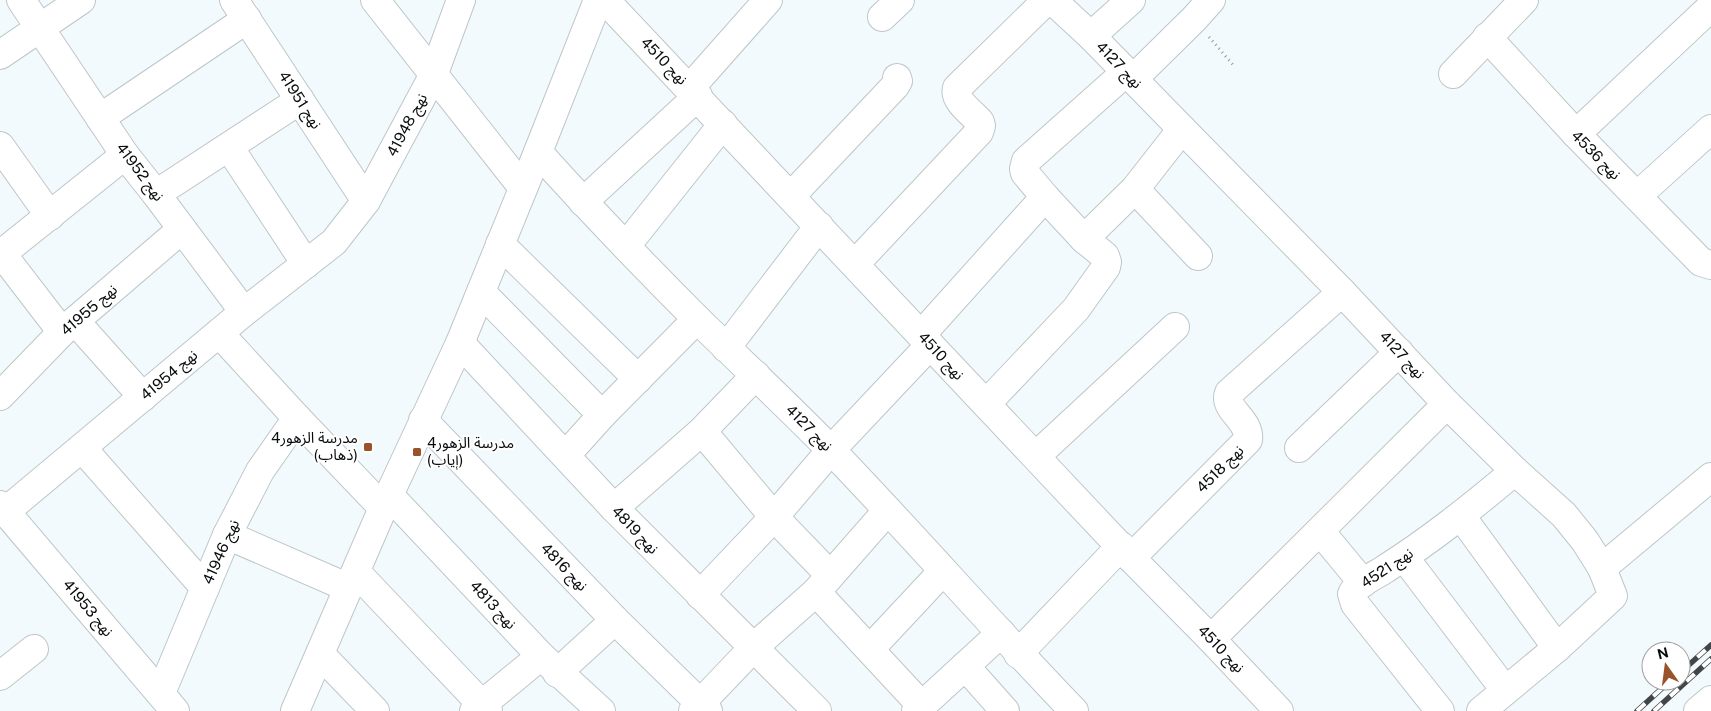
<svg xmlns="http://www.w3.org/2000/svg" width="1711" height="711" font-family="'Public Sans','Noto Sans Arabic',sans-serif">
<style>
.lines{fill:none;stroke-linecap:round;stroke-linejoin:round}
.minor-casing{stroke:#bec6c8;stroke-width:30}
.major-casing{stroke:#bec6c8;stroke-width:30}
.highway-casing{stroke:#bec6c8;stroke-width:30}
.path{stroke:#969c9e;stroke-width:3;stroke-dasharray:1 4;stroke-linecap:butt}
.minor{stroke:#fff;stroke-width:28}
.major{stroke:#fff;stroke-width:28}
.highway{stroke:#fff;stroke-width:28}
.rail-casing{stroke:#424647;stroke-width:5.5}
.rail{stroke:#fff;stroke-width:4;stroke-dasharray:11;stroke-linecap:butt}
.poi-dot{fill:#99532a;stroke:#fff;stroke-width:2}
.labels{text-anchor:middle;stroke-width:4;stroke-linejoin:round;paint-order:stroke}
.street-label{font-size:15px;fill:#090c0d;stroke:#fff}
.poi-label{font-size:15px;fill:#090c0d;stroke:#fff;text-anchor:end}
</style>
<rect width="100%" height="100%" fill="#f2fafd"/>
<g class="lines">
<defs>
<g id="minor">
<path d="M 21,0 L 125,155 L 156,194 L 244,312"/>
<path d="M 234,0 L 366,201"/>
<path d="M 375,0 L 523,188"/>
<path d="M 605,0 L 1131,558 L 1211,639 L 1279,711"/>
<path d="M 1052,0 L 1091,36 L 1182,129 L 1342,292 L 1447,404 L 1515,471 L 1564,515 L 1585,541 L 1602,568 L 1613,596 L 1557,648 L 1481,711"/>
<path d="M 882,17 L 900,0"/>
<path d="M 1091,36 L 1131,0"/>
<path d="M 1487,37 L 1576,134 L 1701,262 L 1711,265"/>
<path d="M 1453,74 L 1524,0"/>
<path d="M 1133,79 L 1194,19 L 1211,0"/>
<path d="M 690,88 L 768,0"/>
<path d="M 100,118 L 247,19"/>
<path d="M 1576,134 L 1711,7"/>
<path d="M 0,146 L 50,216"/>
<path d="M 229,147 L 306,264"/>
<path d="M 538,152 C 590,210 644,266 699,321 C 743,364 787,405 830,449 C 913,535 991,625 1074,711"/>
<path d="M 1135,189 L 1198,256"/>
<path d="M 156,194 L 300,100"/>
<path d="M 791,196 L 895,86 L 898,81 L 897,78"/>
<path d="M 1637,196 L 1711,129"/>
<path d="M 583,202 L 698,96"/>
<path d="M 1084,239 L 1135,189 L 1182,129"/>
<path d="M 500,244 L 638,379"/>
<path d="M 626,246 L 723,124"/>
<path d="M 2,254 L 62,332"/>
<path d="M 0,255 L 125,155"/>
<path d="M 855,264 L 979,132 L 981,126 L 980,122 C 972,113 953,100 957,88 L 1047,0"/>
<path d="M 481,292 L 602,415"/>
<path d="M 75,321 L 143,397"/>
<path d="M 219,333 L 297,418 L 383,508"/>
<path d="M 921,335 L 1045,197"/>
<path d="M 460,343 L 614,508 L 817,711"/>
<path d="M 726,348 L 819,226"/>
<path d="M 0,396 L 62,332 L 182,229"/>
<path d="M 986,404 L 1076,309 L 1106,267 L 1107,262 L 1105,256 L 1084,239 L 1045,197 L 1025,173 L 1024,169 L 1026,161 L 1126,72"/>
<path d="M 423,420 L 615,620 L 708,711"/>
<path d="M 702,431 L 774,517 L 830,575"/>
<path d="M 82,448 L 205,588"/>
<path d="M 1299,448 L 1399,352"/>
<path d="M 566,455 L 602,415 L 697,319"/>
<path d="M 1036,456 L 1175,327"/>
<path d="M 389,495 L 541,656 L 601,711"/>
<path d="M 0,505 L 175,711"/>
<path d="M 614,508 L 702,431 L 756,375"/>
<path d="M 6,511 L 244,312 L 334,242 L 366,201 L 433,76 L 461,0"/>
<path d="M 1461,516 L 1557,648"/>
<path d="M 1320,531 L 1363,583"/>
<path d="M 227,535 L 349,588"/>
<path d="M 1404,557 L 1505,690"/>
<path d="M 1131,558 L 1248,440 C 1251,420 1222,409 1229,393 L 1342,292"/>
<path d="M 1602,568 L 1711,477"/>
<path d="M 356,572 L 488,711"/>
<path d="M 816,592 L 921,705"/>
<path d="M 700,595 L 774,517 L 831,450 L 930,345"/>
<path d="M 1211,639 L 1447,404"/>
<path d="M 870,649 L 943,571"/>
<path d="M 320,654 L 375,711"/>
<path d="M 1018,654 L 1121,546"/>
<path d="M 965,666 L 1005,711"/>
<path d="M 557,673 L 615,620"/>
<path d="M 0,676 L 34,649"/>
<path d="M 161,693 L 227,535 L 260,471 L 297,418"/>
<path d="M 474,711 L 541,656"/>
<path d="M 693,711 L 754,647 L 816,592 L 887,511"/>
<path d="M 916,711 L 1001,633"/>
<path d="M 1440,711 L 1355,604 L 1352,594 C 1357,583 1375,576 1385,569 C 1431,540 1473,506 1515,471"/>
</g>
<g id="major">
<path d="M 0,55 L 81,0"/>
<path d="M 295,711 L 383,508 L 460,343 L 538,152 L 598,0"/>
</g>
<path id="highway" d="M 1698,711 L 1711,700"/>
</defs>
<use href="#minor" class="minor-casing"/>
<use href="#major" class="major-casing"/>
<use href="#highway" class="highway-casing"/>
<path class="path" d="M 1209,37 L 1235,67"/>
<use href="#minor" class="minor"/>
<use href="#major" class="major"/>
<use href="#highway" class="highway"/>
<defs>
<g id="rail">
<path d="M 1681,672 L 1711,645"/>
<path d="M 1637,711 L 1670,681"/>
<path d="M 1654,711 L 1711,659"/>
</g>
</defs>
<use href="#rail" class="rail-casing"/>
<use href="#rail" class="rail"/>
</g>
<g class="poi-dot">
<rect x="363" y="442" width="10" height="10" rx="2.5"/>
<rect x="412" y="447" width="10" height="10" rx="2.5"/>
</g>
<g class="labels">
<g class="street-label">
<text transform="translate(664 61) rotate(46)" y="5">نهج 4510</text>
<text transform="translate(1119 65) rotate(46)" y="5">نهج 4127</text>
<text transform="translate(300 100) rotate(57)" y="5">نهج 41951</text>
<text transform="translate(407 125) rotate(-62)" y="5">نهج 41948</text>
<text transform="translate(1596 155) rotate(45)" y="5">نهج 4536</text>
<text transform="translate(140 172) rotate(53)" y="5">نهج 41952</text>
<text transform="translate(89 310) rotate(-41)" y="5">نهج 41955</text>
<text transform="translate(1402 355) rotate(47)" y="5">نهج 4127</text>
<text transform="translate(941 356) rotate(47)" y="5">نهج 4510</text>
<text transform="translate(169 375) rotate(-40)" y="5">نهج 41954</text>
<text transform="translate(809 428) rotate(45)" y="5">نهج 4127</text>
<text transform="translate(1220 469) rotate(-45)" y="5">نهج 4518</text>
<text transform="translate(635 530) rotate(46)" y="5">نهج 4819</text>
<text transform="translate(221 552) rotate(-66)" y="5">نهج 41946</text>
<text transform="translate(564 567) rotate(46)" y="5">نهج 4816</text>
<text transform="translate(1387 568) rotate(-34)" y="5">نهج 4521</text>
<text transform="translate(493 605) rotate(47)" y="5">نهج 4813</text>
<text transform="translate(88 608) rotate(50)" y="5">نهج 41953</text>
<text transform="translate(1221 649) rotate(46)" y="5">نهج 4510</text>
</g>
<g class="poi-label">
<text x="358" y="443">مدرسة الزهور4<tspan x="358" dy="17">(ذهاب)</tspan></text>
<text x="427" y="448" text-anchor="start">مدرسة الزهور4<tspan x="427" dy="17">(إياب)</tspan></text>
</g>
</g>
<g transform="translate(1666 666) rotate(346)"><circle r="24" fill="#ffffff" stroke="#9d9e9e"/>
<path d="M0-4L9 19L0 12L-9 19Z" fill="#99532a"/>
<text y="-8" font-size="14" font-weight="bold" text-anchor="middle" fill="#090c0d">N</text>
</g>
</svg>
